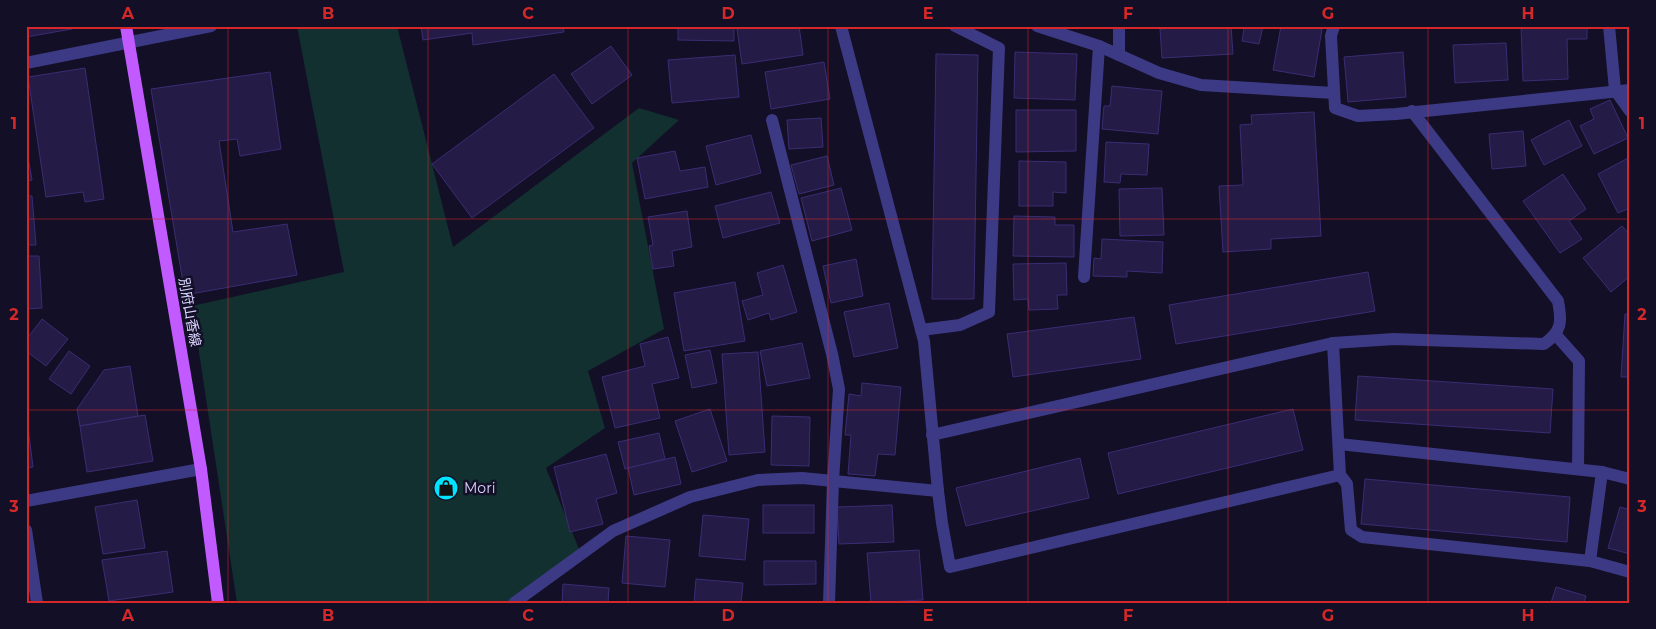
<svg xmlns="http://www.w3.org/2000/svg" width="1656" height="629" font-family="Montserrat,'Noto Sans JP',sans-serif">
<style>
.green{fill:#12302f}
.building{fill:#241b47;stroke:#3b2d73}
.lines{fill:none;stroke-linecap:round;stroke-linejoin:round}
.minor{stroke:#3d3a85;stroke-width:12}
.major{stroke:#c25bff;stroke-width:12}
.grid{fill:none;stroke:#d62828;stroke-width:1;stroke-opacity:0.55}
.labels{text-anchor:middle;stroke-width:5;stroke-linejoin:round;paint-order:stroke}
.street-label{font-size:14px;fill:#d9d4ff;stroke:#130f26}
.poi-label{font-size:14px;fill:#d9d4ff;stroke:#130f26;text-anchor:start}
.neatline{fill:none;stroke:#d62828;stroke-width:2}
.grid-label{font-size:16px;text-anchor:middle;font-weight:bold;fill:#d62828}
</style>
<rect width="100%" height="100%" fill="#130f26"/>
<path class="green" d="M 297,26 L 397,26 L 453,247 L 639,108 L 679,120 L 632,163 L 664,329 L 588,371 L 605,428 L 546,468 L 581,554 L 513,603 L 237,603 L 192,306 L 344,272 Z"/>
<g class="building">
<path d="M 26,26 L 72,26 L 72,29 L 26,37 Z"/>
<path d="M 421,26 L 563,26 L 564,32 L 473,45 L 472,33 L 423,40 Z"/>
<path d="M 678,26 L 734,26 L 734,41 L 678,40 Z"/>
<path d="M 754,26 L 799,26 L 803,55 L 742,64 L 737,29 Z"/>
<path d="M 1200,26 L 1231,26 L 1233,54 L 1162,58 L 1160,29 Z"/>
<path d="M 1263,26 L 1259,44 L 1242,41 L 1244,28 L 1239,26 Z"/>
<path d="M 1281,26 L 1303,26 L 1322,29 L 1314,77 L 1273,70 Z"/>
<path d="M 1521,26 L 1587,26 L 1587,39 L 1567,39 L 1568,79 L 1523,81 Z"/>
<path d="M 1506,43 L 1508,80 L 1455,83 L 1453,45 Z"/>
<path d="M 611,46 L 632,75 L 592,104 L 571,74 Z"/>
<path d="M 1015,52 L 1077,54 L 1075,100 L 1014,98 Z"/>
<path d="M 1403,52 L 1406,97 L 1348,102 L 1344,57 Z"/>
<path d="M 936,54 L 978,55 L 974,299 L 932,299 Z"/>
<path d="M 735,55 L 739,97 L 672,103 L 668,60 Z"/>
<path d="M 824,62 L 830,99 L 771,109 L 765,72 Z"/>
<path d="M 85,68 L 104,199 L 85,202 L 83,192 L 46,197 L 28,77 Z"/>
<path d="M 270,72 L 281,149 L 240,156 L 237,139 L 219,141 L 233,232 L 287,224 L 297,275 L 185,295 L 151,89 Z"/>
<path d="M 554,74 L 594,128 L 472,218 L 432,164 Z"/>
<path d="M 1112,86 L 1162,91 L 1158,134 L 1102,129 L 1104,106 L 1110,106 Z"/>
<path d="M 1610,100 L 1628,138 L 1594,154 L 1580,126 L 1594,119 L 1590,109 Z"/>
<path d="M 1016,110 L 1076,110 L 1076,151 L 1016,152 Z"/>
<path d="M 1314,112 L 1321,236 L 1271,239 L 1271,249 L 1223,252 L 1219,186 L 1243,185 L 1240,125 L 1252,124 L 1251,115 Z"/>
<path d="M 821,118 L 823,147 L 789,149 L 787,120 Z"/>
<path d="M 1569,120 L 1582,146 L 1544,165 L 1531,140 Z"/>
<path d="M 1523,131 L 1526,166 L 1492,169 L 1489,134 Z"/>
<path d="M 751,135 L 761,173 L 716,185 L 706,146 Z"/>
<path d="M 1106,142 L 1149,144 L 1147,175 L 1121,174 L 1120,183 L 1104,182 Z"/>
<path d="M 26,145 L 32,180 L 26,181 Z"/>
<path d="M 675,151 L 680,171 L 705,167 L 708,187 L 645,199 L 637,158 Z"/>
<path d="M 827,156 L 834,185 L 799,194 L 791,165 Z"/>
<path d="M 1630,157 L 1630,208 L 1618,213 L 1598,174 Z"/>
<path d="M 1019,161 L 1066,162 L 1066,193 L 1053,192 L 1053,206 L 1019,206 Z"/>
<path d="M 1563,174 L 1586,209 L 1569,221 L 1582,239 L 1560,253 L 1523,201 Z"/>
<path d="M 841,188 L 852,230 L 812,241 L 801,198 Z"/>
<path d="M 1162,188 L 1164,235 L 1120,236 L 1119,189 Z"/>
<path d="M 771,192 L 780,223 L 723,238 L 715,206 Z"/>
<path d="M 26,196 L 32,196 L 36,245 L 26,245 Z"/>
<path d="M 687,211 L 692,247 L 672,251 L 674,266 L 653,269 L 649,246 L 653,245 L 648,217 Z"/>
<path d="M 1014,216 L 1055,217 L 1055,225 L 1074,225 L 1074,257 L 1013,256 Z"/>
<path d="M 1622,226 L 1630,235 L 1630,256 L 1628,258 L 1630,260 L 1630,276 L 1611,292 L 1583,258 Z"/>
<path d="M 1102,239 L 1163,242 L 1162,273 L 1127,271 L 1127,277 L 1093,276 L 1094,258 L 1101,259 Z"/>
<path d="M 26,256 L 39,256 L 42,308 L 26,309 Z"/>
<path d="M 856,259 L 863,296 L 831,303 L 823,266 Z"/>
<path d="M 1066,263 L 1067,295 L 1057,295 L 1058,309 L 1029,310 L 1028,299 L 1014,300 L 1013,264 Z"/>
<path d="M 783,265 L 797,312 L 771,320 L 769,313 L 748,320 L 742,301 L 763,295 L 757,273 Z"/>
<path d="M 1368,272 L 1375,311 L 1176,344 L 1169,305 Z"/>
<path d="M 735,282 L 745,341 L 684,351 L 674,293 Z"/>
<path d="M 889,303 L 898,348 L 854,357 L 844,312 Z"/>
<path d="M 1625,314 L 1630,314 L 1630,377 L 1621,377 Z"/>
<path d="M 1134,317 L 1141,359 L 1013,377 L 1007,334 Z"/>
<path d="M 42,319 L 68,339 L 46,366 L 26,351 L 26,340 Z"/>
<path d="M 668,337 L 679,378 L 652,384 L 660,418 L 615,428 L 602,377 L 645,366 L 640,344 Z"/>
<path d="M 802,343 L 810,378 L 767,386 L 760,351 Z"/>
<path d="M 710,350 L 717,383 L 692,388 L 685,355 Z"/>
<path d="M 69,351 L 90,366 L 71,394 L 49,379 Z"/>
<path d="M 758,352 L 765,452 L 729,455 L 722,354 Z"/>
<path d="M 130,366 L 138,416 L 80,426 L 77,409 L 104,370 Z"/>
<path d="M 1358,376 L 1553,389 L 1550,433 L 1355,420 Z"/>
<path d="M 862,383 L 901,387 L 895,455 L 878,454 L 875,476 L 848,474 L 851,435 L 845,435 L 849,394 L 861,396 Z"/>
<path d="M 710,409 L 727,461 L 692,472 L 675,421 Z"/>
<path d="M 1293,409 L 1303,450 L 1118,494 L 1108,453 Z"/>
<path d="M 26,411 L 33,467 L 26,468 Z"/>
<path d="M 145,415 L 153,461 L 87,472 L 80,426 Z"/>
<path d="M 772,416 L 810,417 L 809,466 L 771,465 Z"/>
<path d="M 659,433 L 665,459 L 625,469 L 618,442 Z"/>
<path d="M 606,454 L 617,493 L 596,499 L 603,524 L 570,532 L 554,467 Z"/>
<path d="M 675,457 L 681,484 L 634,495 L 628,468 Z"/>
<path d="M 1080,458 L 1089,498 L 966,526 L 956,488 Z"/>
<path d="M 1365,479 L 1570,497 L 1567,542 L 1361,524 Z"/>
<path d="M 137,500 L 145,548 L 103,554 L 95,507 Z"/>
<rect x="763" y="505" width="51" height="28"/>
<path d="M 892,505 L 894,542 L 839,544 L 837,507 Z"/>
<path d="M 1620,507 L 1630,510 L 1630,554 L 1608,548 Z"/>
<path d="M 703,515 L 749,519 L 745,560 L 699,556 Z"/>
<path d="M 626,536 L 670,540 L 665,587 L 622,583 Z"/>
<path d="M 919,550 L 923,600 L 871,603 L 867,553 Z"/>
<path d="M 167,551 L 173,592 L 109,601 L 102,560 Z"/>
<path d="M 764,561 L 816,561 L 816,584 L 764,585 Z"/>
<path d="M 696,579 L 743,583 L 741,603 L 694,603 Z"/>
<path d="M 563,584 L 609,588 L 608,603 L 562,603 Z"/>
<path d="M 1556,587 L 1586,596 L 1584,603 L 1551,603 Z"/>
</g>
<g class="lines">
<g class="minor">
<path d="M 841,26 L 924,341 L 938,491 L 942,523 L 950,567 L 1340,475 L 1333,343"/>
<path d="M 1037,26 L 1099,46 L 1159,73 L 1201,85 L 1334,93"/>
<path d="M 1119,26 L 1119,55"/>
<path d="M 1334,26 L 1331,36 L 1335,108 L 1358,116 L 1396,114 L 1630,90"/>
<path d="M 1609,26 L 1615,90 L 1630,111"/>
<path d="M 26,63 L 211,26"/>
<path d="M 772,120 L 832,354 L 839,389 L 833,481 L 829,603"/>
<path d="M 1084,277 L 1099,46"/>
<path d="M 921,330 L 960,325 L 989,312 L 999,48 L 955,26"/>
<path d="M 1556,335 L 1579,361 L 1578,469"/>
<path d="M 932,435 L 1333,343 L 1394,339 L 1544,344 C 1562,331 1562,322 1558,301 L 1412,111"/>
<path d="M 1339,444 L 1602,472 L 1630,479"/>
<path d="M 1340,475 L 1347,484 L 1351,530 L 1362,537 L 1590,561 L 1630,572"/>
<path d="M 26,501 L 201,469"/>
<path d="M 26,530 L 37,603"/>
<path d="M 1590,561 L 1602,472"/>
<path d="M 514,603 L 613,531 L 690,497 L 758,480 L 802,478 L 938,491"/>
</g>
<path class="major" d="M 126,26 L 201,469 L 218,603"/>
</g>
<path class="grid" d="M 228,26 L 228,603M 428,26 L 428,603M 628,26 L 628,603M 828,26 L 828,603M 1028,26 L 1028,603M 1228,26 L 1228,603M 1428,26 L 1428,603M 26,219 L 1630,219M 26,410 L 1630,410"/>
<defs>
<symbol id="shop-disc" viewBox="-11 -11 22 22"><circle r="9.5" fill="#00e5ff" stroke="#130f26"/><path d="M-5-2.5h2.3a2.7 3.5 0 0 1 5.4 0H5L5.5 6h-11ZM-1.5-2.5h3a1.5 2.3 0 0 0-3 0Z" fill="#111"/></symbol>
</defs>
<g fill-rule="evenodd">
<use href="#shop-disc" x="432" y="474" width="28" height="28"/>
</g>
<g class="labels">
<g class="street-label">
<text transform="translate(190 312) rotate(80)" y="5">別府山香線</text>
</g>
<g class="poi-label">
<text x="464" y="493">Mori</text>
</g>
</g>
<rect width="1656" height="629" fill="none" stroke="#130f26" stroke-width="55"/>
<rect x="28" y="28" width="1600" height="574" class="neatline"/>
<g class="grid-label">
<text x="128" y="19">A</text>
<text x="328" y="19">B</text>
<text x="528" y="19">C</text>
<text x="728" y="19">D</text>
<text x="928" y="19">E</text>
<text x="1128" y="19">F</text>
<text x="1328" y="19">G</text>
<text x="1528" y="19">H</text>
<text x="14" y="129">1</text>
<text x="1642" y="129">1</text>
<text x="14" y="320">2</text>
<text x="1642" y="320">2</text>
<text x="14" y="512">3</text>
<text x="1642" y="512">3</text>
<text x="128" y="621">A</text>
<text x="328" y="621">B</text>
<text x="528" y="621">C</text>
<text x="728" y="621">D</text>
<text x="928" y="621">E</text>
<text x="1128" y="621">F</text>
<text x="1328" y="621">G</text>
<text x="1528" y="621">H</text>
</g>
</svg>
